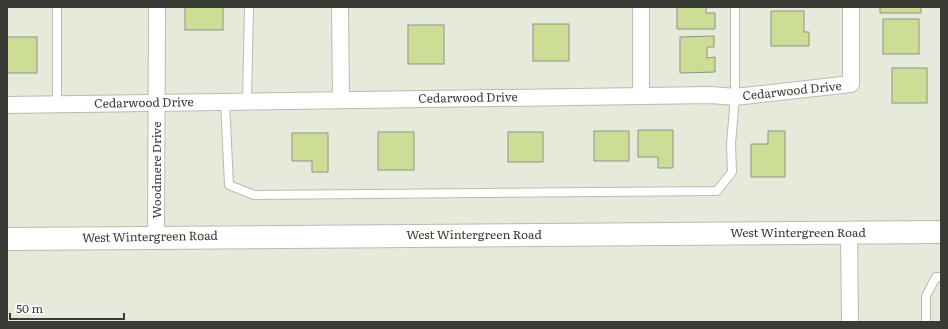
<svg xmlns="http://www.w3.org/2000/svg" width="948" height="329" font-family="Literata,serif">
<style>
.building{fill:#cedd96;stroke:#8f9384}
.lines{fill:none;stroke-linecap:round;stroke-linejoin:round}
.lane-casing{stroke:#b8bcac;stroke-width:10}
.street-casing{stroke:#b8bcac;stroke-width:18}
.secondary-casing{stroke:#b8bcac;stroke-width:24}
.lane{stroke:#fff;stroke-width:8}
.street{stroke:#fff;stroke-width:16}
.secondary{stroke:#fff;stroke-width:22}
.labels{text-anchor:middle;stroke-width:4;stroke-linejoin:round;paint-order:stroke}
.street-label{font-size:12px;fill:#393b35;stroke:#fff}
</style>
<rect width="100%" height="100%" fill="#e6eada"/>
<g class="building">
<rect x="185" y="7" width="38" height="23"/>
<path d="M 677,7 L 706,7 L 706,13 L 715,13 L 715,29 L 677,29 Z"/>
<rect x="880" y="7" width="41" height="6"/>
<path d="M 771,11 L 804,11 L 804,32 L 809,32 L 809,46 L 771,46 Z"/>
<rect x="883" y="19" width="36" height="35"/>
<rect x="533" y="24" width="36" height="37"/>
<rect x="408" y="25" width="36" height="39"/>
<path d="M 714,36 L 714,47 L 707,47 L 707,58 L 715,57 L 715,72 L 680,73 L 680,37 Z"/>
<rect x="7" y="37" width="30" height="36"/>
<rect x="892" y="68" width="35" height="35"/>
<path d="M 638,130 L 673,130 L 673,168 L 658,168 L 658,157 L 638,157 Z"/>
<rect x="594" y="131" width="35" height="30"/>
<path d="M 768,131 L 785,131 L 785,177 L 751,177 L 751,144 L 768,144 Z"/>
<rect x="378" y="132" width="36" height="38"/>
<rect x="508" y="132" width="35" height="30"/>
<path d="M 292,133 L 328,133 L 328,172 L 312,172 L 312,161 L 292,161 Z"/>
</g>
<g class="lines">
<defs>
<g id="lane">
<path d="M 247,101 L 249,7"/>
<path d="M 225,102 L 229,185 L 254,195 L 717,191 L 732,172 L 731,144 L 735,97 L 735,7"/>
<path d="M 57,104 L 57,7"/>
<path d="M 926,322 L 926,296 L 936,277 L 941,277"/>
</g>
<g id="street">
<path d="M 340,7 L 341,100"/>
<path d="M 641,96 L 641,7"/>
<path d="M 7,105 L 711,95 L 735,97 L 851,84 L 851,7"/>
<path d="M 849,233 L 850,322"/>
<path d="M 156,237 L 157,7"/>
</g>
<path id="secondary" d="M 7,239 L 941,232"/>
</defs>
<use href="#lane" class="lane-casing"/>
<use href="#street" class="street-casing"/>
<use href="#secondary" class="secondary-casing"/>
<use href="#lane" class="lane"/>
<use href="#street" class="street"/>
<use href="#secondary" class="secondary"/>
</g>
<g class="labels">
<g class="street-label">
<text transform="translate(792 91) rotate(-6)" y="4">Cedarwood Drive</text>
<text transform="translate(468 98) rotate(-1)" y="4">Cedarwood Drive</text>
<text transform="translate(144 103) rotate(-1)" y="4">Cedarwood Drive</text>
<text transform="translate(157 170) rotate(-90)" y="4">Woodmere Drive</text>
<text x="798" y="237">West Wintergreen Road</text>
<text x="474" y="239">West Wintergreen Road</text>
<text transform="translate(150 237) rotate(-1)" y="4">West Wintergreen Road</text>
</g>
</g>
<rect width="948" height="329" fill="none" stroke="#393b35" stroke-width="16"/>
<path d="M10 313v6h114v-6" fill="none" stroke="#393b35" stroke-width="2"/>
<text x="16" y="313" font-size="12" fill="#393b35" stroke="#ffffff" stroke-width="3" paint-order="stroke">50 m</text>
</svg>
